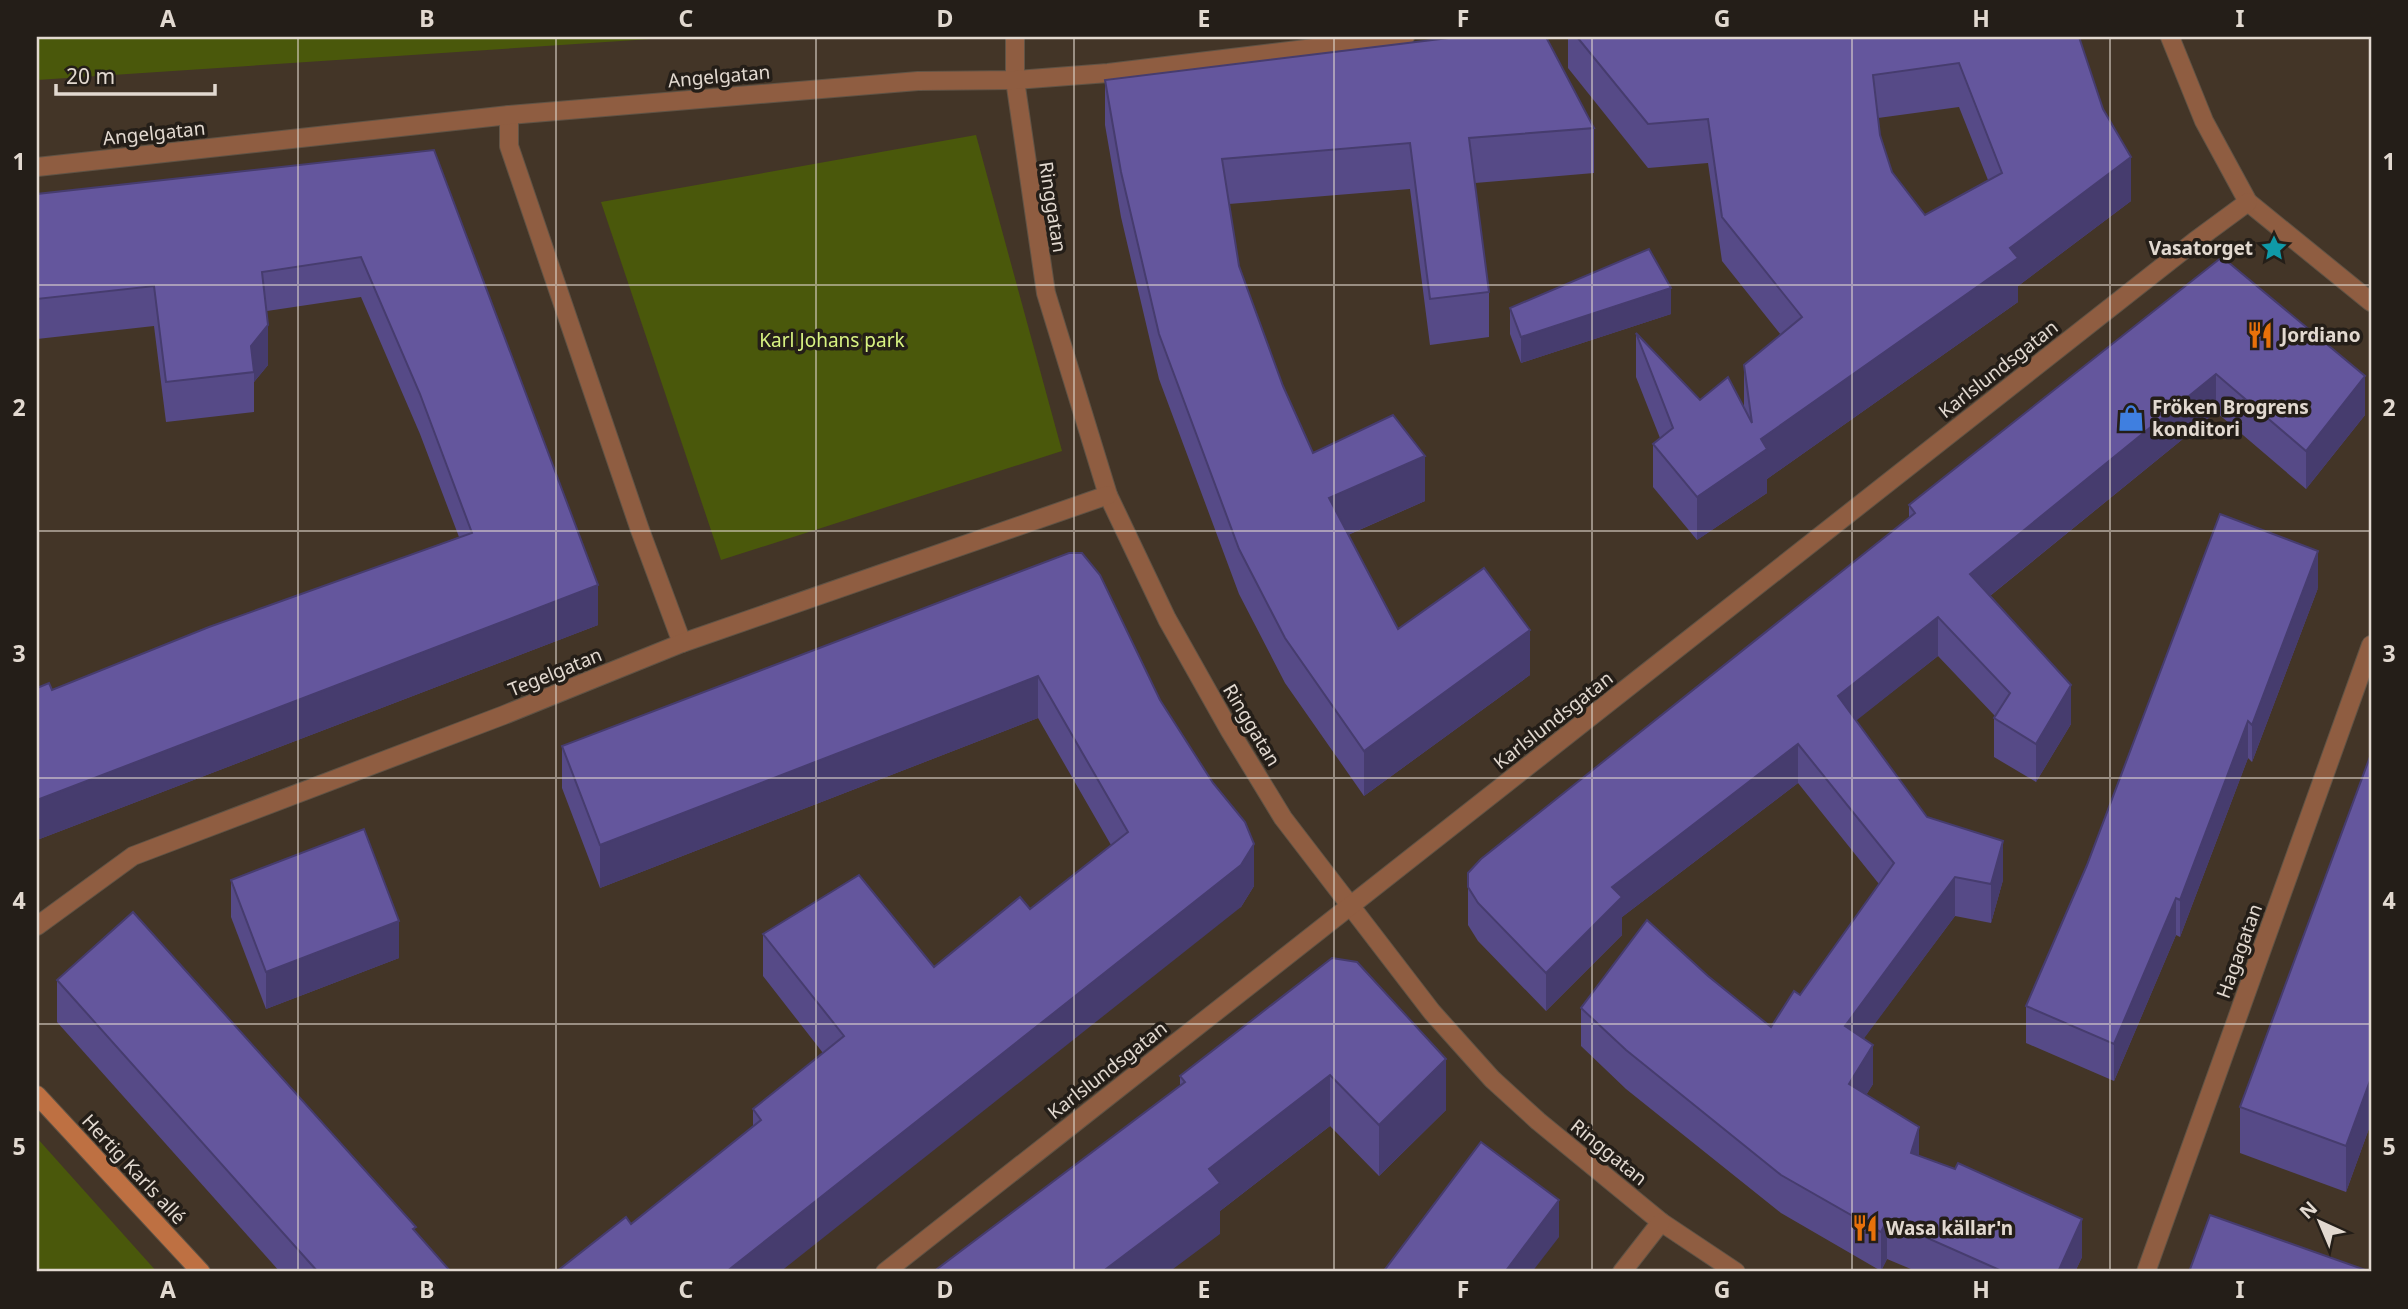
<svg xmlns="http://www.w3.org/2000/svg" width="2408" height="1309" font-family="'Noto Sans',sans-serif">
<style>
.green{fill:#4a580b}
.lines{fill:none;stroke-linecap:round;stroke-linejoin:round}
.minor-casing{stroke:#605345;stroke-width:20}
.secondary-casing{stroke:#605345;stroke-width:20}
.minor{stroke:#8f5d41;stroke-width:18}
.secondary{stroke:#be7042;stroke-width:18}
.wall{fill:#564a87;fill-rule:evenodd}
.shaded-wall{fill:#463c6e}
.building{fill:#64569d;stroke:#463c6e;stroke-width:2;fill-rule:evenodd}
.grid{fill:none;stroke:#e2d9d0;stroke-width:2;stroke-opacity:0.55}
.labels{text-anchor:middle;stroke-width:7;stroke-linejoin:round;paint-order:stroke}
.street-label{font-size:19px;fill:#e2d9d0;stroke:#241e18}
.poi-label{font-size:19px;font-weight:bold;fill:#e2d9d0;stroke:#241e18;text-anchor:start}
.park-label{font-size:19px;fill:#d8f282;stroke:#241e18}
.neatline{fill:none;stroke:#e2d9d0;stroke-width:2.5}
.grid-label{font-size:23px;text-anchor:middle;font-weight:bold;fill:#e2d9d0}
</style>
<rect width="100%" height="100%" fill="#433527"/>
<g class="green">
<path d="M 37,37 L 681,37 L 37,80 Z"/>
<path d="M 976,135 L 1062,451 L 721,560 L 601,202 Z"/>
<path d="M 37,1138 L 157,1272 L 43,1272 L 37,1265 Z"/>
</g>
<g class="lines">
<defs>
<g id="minor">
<path d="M 1015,37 L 1015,80 L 1046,293 L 1108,495 L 1167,619 L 1230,731 L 1283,818 L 1432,1012 L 1492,1079 L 1538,1121 L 1661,1222 L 1736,1272"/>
<path d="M 2170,37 L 2204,121 L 2248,202 L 2371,302"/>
<path d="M 509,115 L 509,146 L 640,530 L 682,643"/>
<path d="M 37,167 L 509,115 L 918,81 L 1015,80 L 1108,73 L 1405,37"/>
<path d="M 37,926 L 133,856 L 504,715 L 682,643 L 1108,495"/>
<path d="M 885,1272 L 2195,241 L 2248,202"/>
<path d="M 1622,1272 L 1661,1222"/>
<path d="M 2146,1272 L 2371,645"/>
</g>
<path id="secondary" d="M 37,1095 L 201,1272"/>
</defs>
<use href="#minor" class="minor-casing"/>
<use href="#secondary" class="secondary-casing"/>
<use href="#minor" class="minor"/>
<use href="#secondary" class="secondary"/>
</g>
<g class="wall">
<path d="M 1568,37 L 2079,37 L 2131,201 L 2018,286 L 2018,302 L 1767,479 L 1767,493 L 1697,540 L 1653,487 L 1653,444 L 1660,438 L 1636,377 L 1636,333 L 1700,400 L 1744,407 L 1744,365 L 1781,335 L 1722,261 L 1708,163 L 1648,168 L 1568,68 ZM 1959,107 L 1988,180 L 1925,215 L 1892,172 L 1880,135 L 1878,118 Z"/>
<path d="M 1105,80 L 1594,128 L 1594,173 L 1475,183 L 1489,292 L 1489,337 L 1430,345 L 1410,189 L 1229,204 L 1239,266 L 1283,386 L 1313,453 L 1425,501 L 1348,535 L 1398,629 L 1530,675 L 1364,796 L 1285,683 L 1239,594 L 1159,379 L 1121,217 L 1105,125 Z"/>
<path d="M 434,150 L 598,625 L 37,840 L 37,688 L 52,690 L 459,537 L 420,434 L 361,297 L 267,311 L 268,365 L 254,382 L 254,412 L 166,422 L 154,326 L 37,339 L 37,194 Z"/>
<path d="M 2222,257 L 2365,415 L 2306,489 L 2216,412 L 1990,596 L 2071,724 L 2036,782 L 1994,757 L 1994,718 L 1995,716 L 1938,656 L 1856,720 L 1927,817 L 2003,880 L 1991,923 L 1955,916 L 1863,1039 L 1873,1084 L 1866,1095 L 1919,1156 L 2082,1257 L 2075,1272 L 1918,1272 L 1887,1259 L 1881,1271 L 1781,1213 L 1626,1089 L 1581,1046 L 1581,1008 L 1708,976 L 1771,1027 L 1800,995 L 1879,884 L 1798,783 L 1622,917 L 1622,935 L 1546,1011 L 1478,941 L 1468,925 L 1468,873 L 1909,518 L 1909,505 Z"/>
<path d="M 1510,308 L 1671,314 L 1521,363 L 1510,334 Z"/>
<path d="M 1069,553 L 1160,700 L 1254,886 L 1241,907 L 631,1224 L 753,1126 L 753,1109 L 823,1053 L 763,976 L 763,934 L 934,967 L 1030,909 L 1111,845 L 1038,718 L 600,888 L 562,788 L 562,746 Z"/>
<path d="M 2318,588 L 2252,762 L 2248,758 L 2180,937 L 2176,935 L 2114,1081 L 2026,1043 L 2026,1006 Z"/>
<path d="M 2371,754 L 2371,1123 L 2346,1192 L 2240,1153 L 2240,1107 Z"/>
<path d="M 231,880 L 399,958 L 266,1009 L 231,917 Z"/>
<path d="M 1332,958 L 1446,1110 L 1379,1176 L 1330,1126 L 1220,1211 L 1220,1234 L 1180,1085 L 1180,1076 Z"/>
<path d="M 57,980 L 416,1233 L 451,1272 L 280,1272 L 57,1022 Z"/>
</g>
<g class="shaded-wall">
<path d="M 2131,157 L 2131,201 L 2018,286 L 2018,302 L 1767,479 L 1767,493 L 1697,540 L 1697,497 L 1761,439 L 2010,248 Z"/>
<path d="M 1671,288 L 1671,314 L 1521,363 L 1521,337 Z"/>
<path d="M 268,325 L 268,365 L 254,382 L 254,372 L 251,346 Z"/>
<path d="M 2216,374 L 2216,412 L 1970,612 L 1970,574 Z"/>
<path d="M 2365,376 L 2365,415 L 2306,489 L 2306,451 Z"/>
<path d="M 1425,456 L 1425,501 L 1329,543 L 1329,498 Z"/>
<path d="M 2318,551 L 2318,588 L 2252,762 L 2252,725 Z"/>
<path d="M 598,585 L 598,625 L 37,840 L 37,800 Z"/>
<path d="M 1938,617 L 1938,656 L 1838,735 L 1838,696 Z"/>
<path d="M 1530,630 L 1530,675 L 1364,796 L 1364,751 Z"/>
<path d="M 1038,676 L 1038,718 L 600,888 L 600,845 Z"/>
<path d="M 2071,685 L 2071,724 L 2036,782 L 2036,744 Z"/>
<path d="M 2248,721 L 2248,758 L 2180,937 L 2180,900 Z"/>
<path d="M 1798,744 L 1798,783 L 1622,917 L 1622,935 L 1546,1011 L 1546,973 L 1612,887 Z"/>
<path d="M 2003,841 L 2003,880 L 1991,923 L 1991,884 Z"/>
<path d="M 1254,844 L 1254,886 L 1241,907 L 780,1272 L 726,1272 Z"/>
<path d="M 1955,877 L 1955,916 L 1845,1064 L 1845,1026 Z"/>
<path d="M 2176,898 L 2176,935 L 2114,1081 L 2114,1044 Z"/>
<path d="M 399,921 L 399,958 L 266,1009 L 266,972 Z"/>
<path d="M 1873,1045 L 1873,1084 L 1849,1123 L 1849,1084 Z"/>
<path d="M 1446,1059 L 1446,1110 L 1379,1176 L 1379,1125 Z"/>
<path d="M 1330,1075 L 1330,1126 L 1220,1211 L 1220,1234 L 1169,1272 L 1102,1272 L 1209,1169 Z"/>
<path d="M 2371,1078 L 2371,1123 L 2346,1192 L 2346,1146 Z"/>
<path d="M 1919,1127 L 1919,1166 L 1911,1153 Z"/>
<path d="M 1559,1200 L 1559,1237 L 1532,1272 L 1505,1272 Z"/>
<path d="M 2082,1219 L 2082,1257 L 2075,1272 L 2058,1272 Z"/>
<path d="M 1887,1220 L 1887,1259 L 1881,1271 L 1881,1232 Z"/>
</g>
<g class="building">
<path d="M 1457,37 L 1546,37 L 1594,128 L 1469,138 L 1489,292 L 1430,299 L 1410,143 L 1222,159 L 1239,266 L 1283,386 L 1313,453 L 1393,415 L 1425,456 L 1329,498 L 1398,629 L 1484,568 L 1530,630 L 1364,751 L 1285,638 L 1239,549 L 1159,334 L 1121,172 L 1105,80 Z"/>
<path d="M 1577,37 L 2079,37 L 2103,109 L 2131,157 L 2010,248 L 2018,258 L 1761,439 L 1767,449 L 1697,497 L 1653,444 L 1673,428 L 1636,333 L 1700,400 L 1728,377 L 1752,423 L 1744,365 L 1802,317 L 1722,217 L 1708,119 L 1648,124 ZM 1959,63 L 2002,173 L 1925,215 L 1892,172 L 1880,135 L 1873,75 Z"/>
<path d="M 434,150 L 598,585 L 37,800 L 37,688 L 49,683 L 52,690 L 209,627 L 472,533 L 420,394 L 361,257 L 262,272 L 268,325 L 251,346 L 254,372 L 166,382 L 154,286 L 37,299 L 37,194 Z"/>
<path d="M 1649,249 L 1671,288 L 1521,337 L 1510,308 Z"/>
<path d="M 2222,257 L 2365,376 L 2306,451 L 2216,374 L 1970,574 L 2071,685 L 2036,744 L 1994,718 L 2010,693 L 1938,617 L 1838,696 L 1927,817 L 2003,841 L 1991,884 L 1955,877 L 1845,1026 L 1873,1045 L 1849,1084 L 1919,1127 L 1911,1153 L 1955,1169 L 1958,1163 L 2082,1219 L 2058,1272 L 2004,1272 L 1887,1220 L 1881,1232 L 1781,1175 L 1626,1050 L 1581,1008 L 1647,920 L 1708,976 L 1771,1027 L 1794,991 L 1800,995 L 1894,863 L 1798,744 L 1612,887 L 1622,897 L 1546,973 L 1478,903 L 1468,887 L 1468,873 L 1481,859 L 1915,513 L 1909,505 Z"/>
<path d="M 2220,514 L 2318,551 L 2252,725 L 2248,721 L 2180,900 L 2176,898 L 2114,1044 L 2026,1006 L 2087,865 Z"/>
<path d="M 1069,553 L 1082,553 L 1100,575 L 1160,700 L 1213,783 L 1245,822 L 1254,844 L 1241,865 L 726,1272 L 556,1272 L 626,1217 L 631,1224 L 761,1120 L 753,1109 L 844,1036 L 763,934 L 859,875 L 934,967 L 1020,897 L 1030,909 L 1128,832 L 1038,676 L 600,845 L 562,746 Z"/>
<path d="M 2371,754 L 2371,1078 L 2346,1146 L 2240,1107 Z"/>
<path d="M 364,829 L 399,921 L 266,972 L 231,880 Z"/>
<path d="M 133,912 L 416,1227 L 413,1229 L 451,1272 L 318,1272 L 57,980 Z"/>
<path d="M 1332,958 L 1357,962 L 1446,1059 L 1379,1125 L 1330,1075 L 1209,1169 L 1220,1183 L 1102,1272 L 933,1272 L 1185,1082 L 1180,1076 Z"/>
<path d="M 1481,1142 L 1559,1200 L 1505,1272 L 1383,1272 Z"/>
<path d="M 2210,1215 L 2371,1272 L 2189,1272 Z"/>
</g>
<path class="grid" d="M 298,37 L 298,1272M 556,37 L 556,1272M 816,37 L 816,1272M 1074,37 L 1074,1272M 1334,37 L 1334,1272M 1592,37 L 1592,1272M 1852,37 L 1852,1272M 2110,37 L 2110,1272M 37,285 L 2371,285M 37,531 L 2371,531M 37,778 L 2371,778M 37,1024 L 2371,1024"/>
<defs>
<symbol id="sight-bare" viewBox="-9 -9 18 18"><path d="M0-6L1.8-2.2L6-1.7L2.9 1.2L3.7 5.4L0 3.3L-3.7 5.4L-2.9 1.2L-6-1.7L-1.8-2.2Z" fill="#0f9aa8" stroke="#241e18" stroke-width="2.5" paint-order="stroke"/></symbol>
<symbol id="restaurant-bare" viewBox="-9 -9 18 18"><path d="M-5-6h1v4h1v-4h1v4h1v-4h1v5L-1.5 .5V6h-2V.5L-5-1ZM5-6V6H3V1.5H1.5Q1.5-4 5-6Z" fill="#e8710a" stroke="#241e18" stroke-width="2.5" paint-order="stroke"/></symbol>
<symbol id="shop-bare" viewBox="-9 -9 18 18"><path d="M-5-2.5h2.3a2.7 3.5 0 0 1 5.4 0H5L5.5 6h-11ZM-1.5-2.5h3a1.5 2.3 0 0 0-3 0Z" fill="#3f7fe0" stroke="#241e18" stroke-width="2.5" paint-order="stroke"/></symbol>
</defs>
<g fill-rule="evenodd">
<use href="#sight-bare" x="2255" y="229" width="38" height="38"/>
<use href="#restaurant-bare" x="2241" y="316" width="38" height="38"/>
<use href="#shop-bare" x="2112" y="399" width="38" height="38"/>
<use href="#restaurant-bare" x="1846" y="1209" width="38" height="38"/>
</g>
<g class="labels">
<g class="street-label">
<text transform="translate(719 76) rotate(-5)" y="7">Angelgatan</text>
<text transform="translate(154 133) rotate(-6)" y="7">Angelgatan</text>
<text transform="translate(1053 207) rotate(81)" y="7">Ringgatan</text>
<text transform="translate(1998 369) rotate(-38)" y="7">Karlslundsgatan</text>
<text transform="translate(555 672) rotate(-22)" y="7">Tegelgatan</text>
<text transform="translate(1553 720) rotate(-38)" y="7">Karlslundsgatan</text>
<text transform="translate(1252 725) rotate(59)" y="7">Ringgatan</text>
<text transform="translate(2239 951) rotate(-70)" y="7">Hagagatan</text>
<text transform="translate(1107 1070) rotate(-38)" y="7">Karlslundsgatan</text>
<text transform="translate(1609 1152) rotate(39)" y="7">Ringgatan</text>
<text transform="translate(134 1169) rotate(47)" y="7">Hertig Karls allé</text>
</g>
<g class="poi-label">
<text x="2253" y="255" text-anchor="end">Vasatorget</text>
<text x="2281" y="342">Jordiano</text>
<text x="2152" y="414">Fröken Brogrens<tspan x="2152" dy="22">konditori</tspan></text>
<text x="1886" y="1235">Wasa källar'n</text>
</g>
<g class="park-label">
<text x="832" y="347">Karl Johans park</text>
</g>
</g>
<rect width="2408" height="1309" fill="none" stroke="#241e18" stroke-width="77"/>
<g transform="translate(2320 1222) rotate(316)" stroke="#241e18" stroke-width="5" paint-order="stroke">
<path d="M0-5L12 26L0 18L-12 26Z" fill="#e2d9d0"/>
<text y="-10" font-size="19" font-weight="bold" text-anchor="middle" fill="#e2d9d0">N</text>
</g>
<path d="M56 84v10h159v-10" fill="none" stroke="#e2d9d0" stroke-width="3.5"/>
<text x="66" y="84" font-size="21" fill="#e2d9d0" stroke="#241e18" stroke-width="5" paint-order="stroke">20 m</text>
<rect x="38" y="38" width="2332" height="1232" class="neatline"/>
<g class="grid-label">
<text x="168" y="27">A</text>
<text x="427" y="27">B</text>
<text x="686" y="27">C</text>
<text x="945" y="27">D</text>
<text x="1204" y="27">E</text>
<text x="1463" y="27">F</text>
<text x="1722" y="27">G</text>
<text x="1981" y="27">H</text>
<text x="2240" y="27">I</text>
<text x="19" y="170">1</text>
<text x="2389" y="170">1</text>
<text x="19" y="416">2</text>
<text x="2389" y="416">2</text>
<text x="19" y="662">3</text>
<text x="2389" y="662">3</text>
<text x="19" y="909">4</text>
<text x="2389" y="909">4</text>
<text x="19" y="1155">5</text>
<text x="2389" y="1155">5</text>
<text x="168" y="1298">A</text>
<text x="427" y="1298">B</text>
<text x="686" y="1298">C</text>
<text x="945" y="1298">D</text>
<text x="1204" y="1298">E</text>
<text x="1463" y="1298">F</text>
<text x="1722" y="1298">G</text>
<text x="1981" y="1298">H</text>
<text x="2240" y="1298">I</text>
</g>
</svg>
